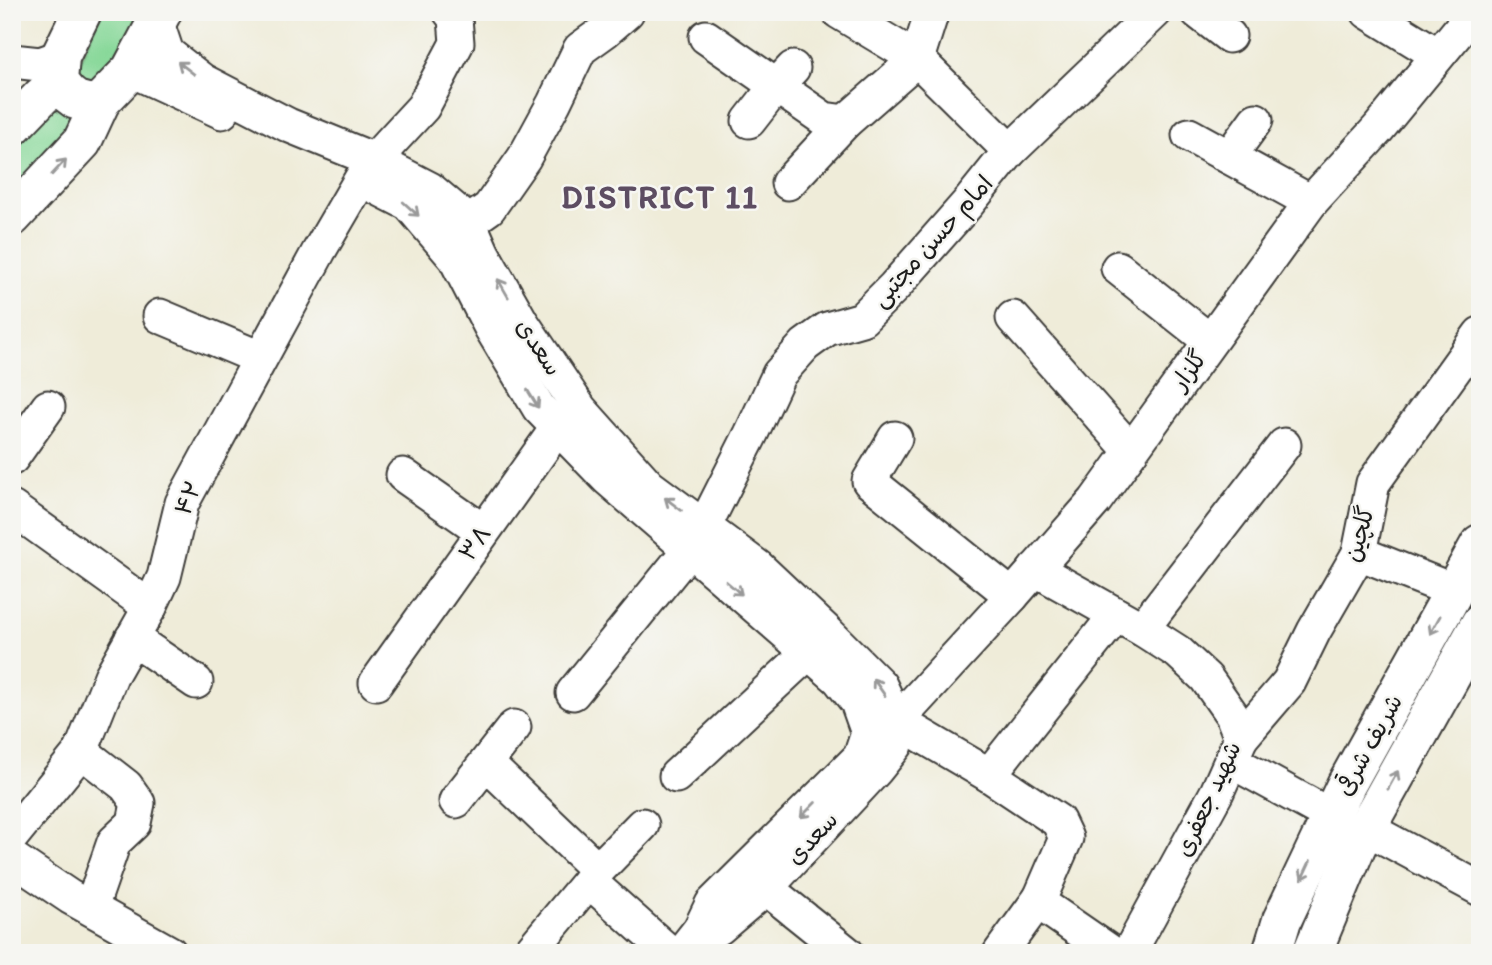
<svg xmlns="http://www.w3.org/2000/svg" width="1492" height="965" font-family="Itim,'Playpen Sans Arabic',sans-serif">
<style>
.green{fill:#87d899;stroke:#527a5a;stroke-width:2}
.lines{fill:none;stroke-linecap:round;stroke-linejoin:round}
.minor-casing{stroke:#3c3b38;stroke-width:37}
.major-casing{stroke:#3c3b38;stroke-width:42}
.minor{stroke:#fff;stroke-width:33}
.major{stroke:#fff;stroke-width:38}
.oneway{stroke:#999}
.labels{text-anchor:middle;stroke-width:5;stroke-linejoin:round;paint-order:stroke}
.street-label{font-size:24px;fill:#1c1c1c;stroke:#f6f6f2}
.district-label{font-size:32px;font-weight:bold;letter-spacing:2px;fill:#5d4d62;stroke:#f6f6f2}
</style>
<rect width="100%" height="100%" fill="#f6f6f2"/>
<filter id="ink" filterUnits="userSpaceOnUse"><feTurbulence type="fractalNoise" baseFrequency=".0143" numOctaves="2"/><feDisplacementMap in="SourceGraphic" scale="14" xChannelSelector="R" yChannelSelector="G"/><feConvolveMatrix kernelMatrix="1 2 1 2 8 2 1 2 1" color-interpolation-filters="sRGB"/></filter>
<filter id="wash" filterUnits="userSpaceOnUse"><feTurbulence type="fractalNoise" baseFrequency=".00686" numOctaves="4" result="noise"/><feDisplacementMap in="SourceGraphic" scale="28" xChannelSelector="R" yChannelSelector="G"/><feGaussianBlur stdDeviation="1.57" result="paint"/><feColorMatrix in="noise" values="0 0 0 0 0 0 0 0 0 0 0 0 0 0 0 0 0 1.4 0 .05"/><feComposite in="paint" operator="in"/></filter>
<g filter="url(#wash)">
<rect width="100%" height="100%" fill="#efecd9"/>
<g class="green">
<path d="M 101,12 L 149,12 L 100,87 L 85,82 L 76,68 L 93,28 Z"/>
<path d="M 50,102 L 79,119 L 12,197 L 12,145 Z"/>
</g>
</g>
<g filter="url(#ink)">
<g class="lines">
<defs>
<g id="minor">
<path d="M 839,12 L 917,59 L 1010,151"/>
<path d="M 1198,12 L 1229,36"/>
<path d="M 1368,12 L 1438,55"/>
<path d="M 157,23 L 167,53 L 203,81 L 288,125 L 374,160 L 430,189 L 469,222 L 483,254 L 521,321 L 580,409 L 649,486 L 758,567 L 826,631 L 880,685 L 897,721 L 896,745 L 876,770 L 766,888 L 719,928 L 700,929"/>
<path d="M 706,37 L 824,119 L 845,122"/>
<path d="M 12,61 L 40,64 L 60,57"/>
<path d="M 131,70 L 222,112"/>
<path d="M 749,121 L 777,85 L 793,68"/>
<path d="M 1189,135 L 1311,202"/>
<path d="M 1229,157 L 1256,120"/>
<path d="M 368,183 L 409,204 L 455,258 L 491,328 L 539,408 L 608,479 L 839,679 L 857,702 L 868,733 L 860,757 L 712,904 L 700,929 L 681,953"/>
<path d="M 788,183 L 845,122 L 917,59 L 932,12"/>
<path d="M 452,234 L 489,208 L 524,158 L 554,103 L 580,49 L 605,31 L 627,12"/>
<path d="M 1118,268 L 1210,341"/>
<path d="M 160,316 L 260,358"/>
<path d="M 1013,318 L 1131,451"/>
<path d="M 895,438 L 869,481 L 1012,596"/>
<path d="M 12,458 L 48,407"/>
<path d="M 403,475 L 483,531"/>
<path d="M 12,508 L 150,607"/>
<path d="M 1359,553 L 1454,591"/>
<path d="M 1035,569 L 1142,629 L 1178,652 L 1206,678 L 1232,715 L 1241,738 L 1217,792 L 1129,953"/>
<path d="M 1142,629 L 1284,445"/>
<path d="M 132,638 L 196,682"/>
<path d="M 376,683 L 558,427 L 575,413"/>
<path d="M 573,693 L 689,550 L 704,527 L 751,434 L 779,374 L 805,345 L 827,329 L 862,319 L 894,287 L 969,202 L 1010,151 L 1155,12"/>
<path d="M 897,721 L 989,775 L 1058,821 L 1066,838 L 1040,898 L 1041,904 L 1112,953"/>
<path d="M 878,729 L 897,721 L 1012,596 L 1095,501 L 1311,202 L 1378,129 L 1474,12"/>
<path d="M 1241,738 L 1289,682 L 1314,631 L 1359,553 L 1373,483 L 1480,334"/>
<path d="M 81,751 L 126,786 L 138,803 L 134,823 L 114,842 L 91,908"/>
<path d="M 1231,761 L 1331,816"/>
<path d="M 487,764 L 598,870"/>
<path d="M 989,775 L 1116,615"/>
<path d="M 676,776 L 809,652 L 824,635"/>
<path d="M 456,801 L 514,727"/>
<path d="M 1366,828 L 1480,889"/>
<path d="M 12,836 L 81,751 L 111,676 L 150,607 L 164,577 L 182,503 L 319,251 L 361,179 L 374,160 L 423,107 L 457,43 L 455,18 L 450,12"/>
<path d="M 12,858 L 70,897 L 170,953"/>
<path d="M 589,881 L 670,953"/>
<path d="M 766,888 L 847,953"/>
<path d="M 529,953 L 598,870 L 642,825"/>
<path d="M 1000,953 L 1040,898"/>
</g>
<g id="major">
<path d="M 82,12 L 60,57 L 58,82 L 68,94 L 76,100 L 91,104 L 101,101 L 131,70 L 162,12"/>
<path d="M 12,127 L 41,97 L 58,82"/>
<path d="M 12,217 L 82,142 L 101,101"/>
<path d="M 1272,953 L 1282,920 L 1346,785 L 1480,544"/>
<path d="M 1312,953 L 1357,845 L 1480,624"/>
</g>
</defs>
<use href="#minor" class="minor-casing"/>
<use href="#major" class="major-casing"/>
<use href="#minor" class="minor"/>
<use href="#major" class="major"/>
</g>
<defs><path id="oneway-shaft" d="M-6 0H5M1.5-3L5.5 0L1.5 3" fill="none" stroke-width="1.6" stroke-linecap="round" stroke-linejoin="round" transform="scale(1.75)"/></defs>
<g class="oneway">
<use href="#oneway-shaft" transform="translate(186 68) rotate(-142)"/>
<use href="#oneway-shaft" transform="translate(59 167) rotate(-47)"/>
<use href="#oneway-shaft" transform="translate(411 209) rotate(42)"/>
<use href="#oneway-shaft" transform="translate(503 288) rotate(-120)"/>
<use href="#oneway-shaft" transform="translate(533 399) rotate(58)"/>
<use href="#oneway-shaft" transform="translate(673 504) rotate(-143)"/>
<use href="#oneway-shaft" transform="translate(734 588) rotate(40)"/>
<use href="#oneway-shaft" transform="translate(1435 625) rotate(119)"/>
<use href="#oneway-shaft" transform="translate(879 687) rotate(-125)"/>
<use href="#oneway-shaft" transform="translate(1393 780) rotate(-61)"/>
<use href="#oneway-shaft" transform="translate(808 810) rotate(135)"/>
<use href="#oneway-shaft" transform="translate(1306 870) rotate(115)"/>
</g>
</g>
<g class="labels">
<g class="street-label">
<text transform="translate(932 241) rotate(-48)" y="8">امام حسن مجتبی</text>
<text transform="translate(539 347) rotate(57)" y="8">سعدی</text>
<text transform="translate(1189 370) rotate(-54)" y="8">گلزار</text>
<text transform="translate(188 498) rotate(-67)" y="8">۴۲</text>
<text transform="translate(1359 534) rotate(-74)" y="8">گلچین</text>
<text transform="translate(475 543) rotate(-55)" y="8">۳۸</text>
<text transform="translate(1369 745) rotate(-61)" y="8">شریف شرقی</text>
<text transform="translate(1208 799) rotate(-65)" y="8">شهید جعفری</text>
<text transform="translate(812 838) rotate(-47)" y="8">سعدی</text>
</g>
<g class="district-label">
<text x="660" y="208">DISTRICT 11</text>
</g>
</g>
<rect width="1492" height="965" fill="none" stroke="#f6f6f2" stroke-width="42"/>
</svg>
